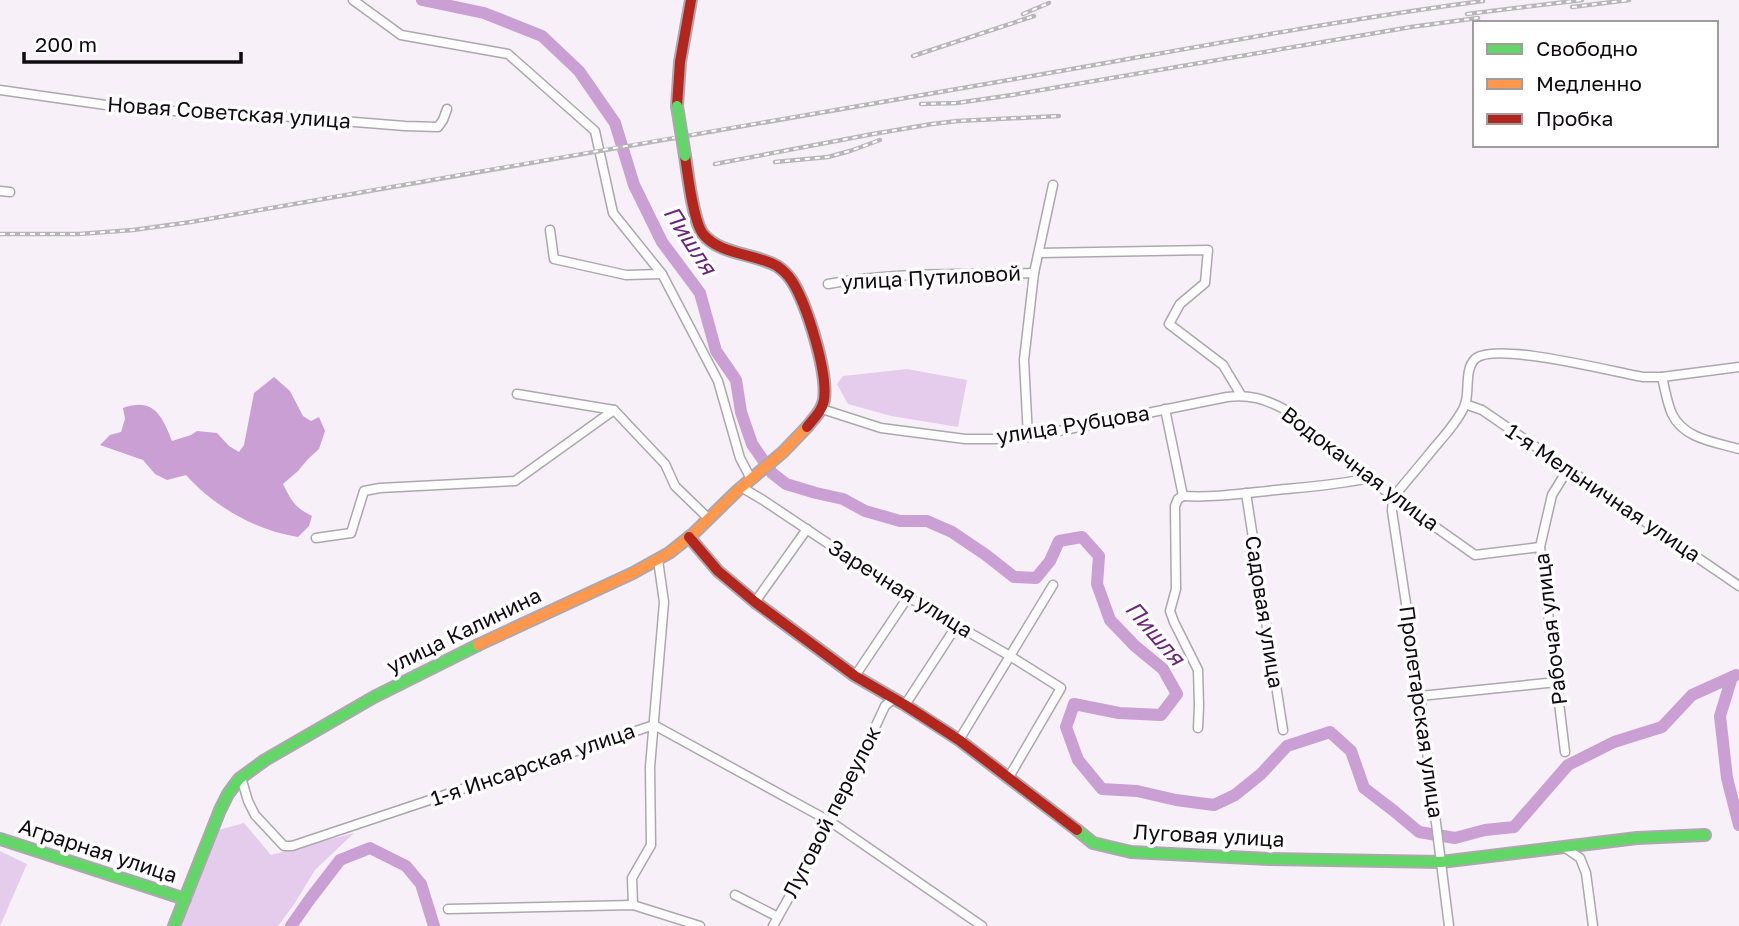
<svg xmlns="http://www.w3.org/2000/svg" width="1739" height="926" font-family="'Golos Text',sans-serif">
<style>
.green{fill:#e6ccec}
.water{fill:#ca9fd3}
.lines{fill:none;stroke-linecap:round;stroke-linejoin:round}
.river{stroke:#ca9fd3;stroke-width:12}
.street-casing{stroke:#ada7ae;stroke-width:11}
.fast-casing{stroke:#ada7ae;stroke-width:14}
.slow-casing{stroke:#ada7ae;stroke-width:14}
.jam-casing{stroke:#ada7ae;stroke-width:14}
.street{stroke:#fefdfe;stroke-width:8}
.fast{stroke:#63d668;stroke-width:10}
.slow{stroke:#ff974d;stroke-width:10}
.jam{stroke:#b3261e;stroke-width:10}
.rail-casing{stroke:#b8b6b8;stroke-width:4.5}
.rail{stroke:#fff;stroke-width:2;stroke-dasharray:5;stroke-linecap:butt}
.fast-bridge-casing{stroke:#ada7ae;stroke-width:14;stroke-linecap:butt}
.fast-bridge{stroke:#63d668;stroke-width:10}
.labels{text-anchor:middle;stroke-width:7;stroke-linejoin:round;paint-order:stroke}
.street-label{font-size:21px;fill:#100b11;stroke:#fff}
.water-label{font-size:23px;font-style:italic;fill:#6c257b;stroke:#fff}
</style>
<rect width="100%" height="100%" fill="#f7f0f9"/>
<g class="green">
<path d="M 907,369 L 967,380 L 958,427 L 891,416 L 848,404 L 837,384 L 843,376 Z"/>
<path d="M 244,823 L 271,855 L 354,833 L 315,870 L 295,903 L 278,926 L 181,926 L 215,831 Z"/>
<path d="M 0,851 L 27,864 L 0,926 Z"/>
</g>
<path class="water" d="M 274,377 L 290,391 L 303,416 L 311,421 L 319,417 L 325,431 L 319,449 L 308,459 L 298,471 L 283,484 C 291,500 295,508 312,516 L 309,526 L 298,537 C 255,530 215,507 186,475 L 167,480 L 155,474 L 143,460 L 100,445 L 110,435 L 121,432 L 125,419 L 123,408 C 153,397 162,415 172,441 L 191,435 L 197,431 L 217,433 L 229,446 L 239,452 L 244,445 L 254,393 Z"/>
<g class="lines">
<g class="river">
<path d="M 422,0 L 484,13 L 542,36 L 579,71 L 615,123 L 634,185 L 662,242 L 700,293 L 716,351 L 736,380 L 741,412 L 752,444 L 772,473 L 786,484 L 816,493 L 843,499 L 865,511 L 900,521 L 927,521 L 952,532 L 986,555 L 1014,577 L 1036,578 L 1050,561 L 1059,541 L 1082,537 L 1099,556 L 1097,584 L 1110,620 L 1135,646 L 1163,669 L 1177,694 L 1161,715 L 1119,713 L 1074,704 L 1066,727 L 1078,760 L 1102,789 L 1137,791 L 1176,800 L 1214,805 L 1235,795 L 1261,774 L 1287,746 L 1330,732 L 1351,751 L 1364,788 L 1394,811 L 1419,832 L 1455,838 L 1485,830 L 1514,827 L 1568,765 L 1614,742 L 1662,727 L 1692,695 L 1732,677"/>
<path d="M 1736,675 L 1732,677 L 1720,716 L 1727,778 L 1739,825"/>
<path d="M 291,926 L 310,899 L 340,860 L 370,848 L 406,866 L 421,884 L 434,926"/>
</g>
<defs>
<g id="street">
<path d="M 353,0 L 401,35 L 508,54 L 595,131 L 613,213 L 662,274 L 718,381 L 740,458 L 751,479"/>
<path d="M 0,90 L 141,110 L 242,113 L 405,126 L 438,127 L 443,120 L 447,109"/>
<path d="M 0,191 L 10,192"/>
<path d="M 550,230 L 554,259 L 626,275 L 662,274"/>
<path d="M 1039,253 L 1208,250 L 1205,283 L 1180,304 L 1169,324 L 1223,365 L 1241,395"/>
<path d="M 828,284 C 895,271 966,275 1034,273"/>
<path d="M 1662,377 C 1665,389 1667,403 1672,414 C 1684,439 1715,442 1739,449"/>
<path d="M 517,394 L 614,410"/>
<path d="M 1465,404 L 1482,410 L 1739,586"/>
<path d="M 822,409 L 881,428 L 965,439 L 997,439 L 1044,434 L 1227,397 C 1249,394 1265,399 1284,409 L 1393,497 L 1475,555 L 1540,547"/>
<path d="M 1165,409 L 1183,496"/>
<path d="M 1028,437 L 1024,360 L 1034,273 L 1053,185"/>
<path d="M 741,487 L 763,500 L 908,597 L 1010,656 L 1061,688 L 1009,777"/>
<path d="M 1246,493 L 1283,730"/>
<path d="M 1183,496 L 1178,499 L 1175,506 L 1176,589 L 1170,611 L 1174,622 L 1198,670 L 1199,706 L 1198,728"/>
<path d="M 1183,496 C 1214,498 1246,493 1276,490 C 1307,487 1338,485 1369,478"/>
<path d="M 1393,497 C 1407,481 1420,465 1434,448 C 1445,435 1458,421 1465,405 C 1470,391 1464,370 1475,359 C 1495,341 1613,372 1643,377 L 1662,377 L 1739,367"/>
<path d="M 1393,497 L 1392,511 L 1420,696 L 1449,926"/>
<path d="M 316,538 L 351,533 L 364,491 L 380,488 L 515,481 L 614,410 L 665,464 L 675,486 L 708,518"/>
<path d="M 755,602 L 807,529"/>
<path d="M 855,676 L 908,597"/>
<path d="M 1420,696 L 1557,682"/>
<path d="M 905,705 L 957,625"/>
<path d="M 959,740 L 1053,585"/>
<path d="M 1565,752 L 1540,547 L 1552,495 L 1568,469"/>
<path d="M 241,777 L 248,801 L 255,815 L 284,846 L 292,846 L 654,725 L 831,822 L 982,926"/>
<path d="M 1564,847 L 1580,858 L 1586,873 L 1593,926"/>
<path d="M 735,895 L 778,917"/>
<path d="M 633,905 L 632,878 L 651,845 L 650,767 L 664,602 L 658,560"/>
<path d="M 448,909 L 633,905 L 700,926"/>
<path d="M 773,926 L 831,822 L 885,706 L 893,699"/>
</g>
<g id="fast">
<path d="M 1077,830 L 1093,843 L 1131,852 L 1269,859 L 1441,862 L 1637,838 L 1705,835"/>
<path d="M 0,839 L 185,899"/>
<path d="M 174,926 L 220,810 L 228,794 L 239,779 L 265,760 L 374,697 L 478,645"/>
</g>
<path id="slow" d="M 478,645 L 633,573 L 669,553 L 693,534 L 737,491 L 783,452 L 807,427"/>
<g id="jam">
<path d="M 677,106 L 680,62 L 691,0"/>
<path d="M 685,156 C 688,175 693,221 703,234 C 720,255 754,253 777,266 C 783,270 788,275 792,281 C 807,305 828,372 824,400 C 822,411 814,418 807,427"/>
<path d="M 689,537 L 718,571 L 755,602 L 855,676 L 905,705 L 959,740 L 1077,830"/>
</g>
</defs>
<use href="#street" class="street-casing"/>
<use href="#fast" class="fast-casing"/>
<use href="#slow" class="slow-casing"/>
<use href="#jam" class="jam-casing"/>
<use href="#street" class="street"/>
<use href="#fast" class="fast"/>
<use href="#slow" class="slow"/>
<use href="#jam" class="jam"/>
<defs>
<g id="rail">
<path d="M 1572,7 L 1629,0"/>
<path d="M 1023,14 L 1049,3"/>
<path d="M 1467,14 L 1582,0"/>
<path d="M 913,56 L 1034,16"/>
<path d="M 921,104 L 957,103 L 1012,95 L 1411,27 L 1478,18"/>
<path d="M 775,162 L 828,157 L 850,151 L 880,140"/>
<path d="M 715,164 L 873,134 L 932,124 L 958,121 L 1059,116"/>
<path d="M 0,234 L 79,234 L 133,230 L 191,222 C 463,174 736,127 1009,80 C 1167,53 1324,22 1483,1"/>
</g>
</defs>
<use href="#rail" class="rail-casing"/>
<use href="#rail" class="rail"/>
<defs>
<path id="fast-bridge" d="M 677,106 L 685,156"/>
</defs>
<use href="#fast-bridge" class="fast-bridge-casing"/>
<use href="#fast-bridge" class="fast-bridge"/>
</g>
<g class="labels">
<g class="street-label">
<text transform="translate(229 113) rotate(4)" y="7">Новая Советская улица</text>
<text transform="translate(931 278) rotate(-3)" y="7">улица Путиловой</text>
<text transform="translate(1073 425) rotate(-9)" y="7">улица Рубцова</text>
<text transform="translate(1360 469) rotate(37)" y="7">Водокачная улица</text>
<text transform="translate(1603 493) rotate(34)" y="7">1-я Мельничная улица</text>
<text transform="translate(900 589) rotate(32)" y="7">Заречная улица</text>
<text transform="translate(1264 612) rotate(81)" y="7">Садовая улица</text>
<text transform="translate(1551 629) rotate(-97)" y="7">Рабочая улица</text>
<text transform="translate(464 631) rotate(-26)" y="7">улица Калинина</text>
<text transform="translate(1421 712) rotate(82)" y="7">Пролетарская улица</text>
<text transform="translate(533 765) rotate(-19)" y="7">1-я Инсарская улица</text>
<text transform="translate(832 812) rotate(-63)" y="7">Луговой переулок</text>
<text transform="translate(1209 836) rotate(3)" y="7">Луговая улица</text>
<text transform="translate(98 851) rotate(18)" y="7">Аграрная улица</text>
</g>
<g class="water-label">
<text transform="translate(690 240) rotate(57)" y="8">Пишля</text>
<text transform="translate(1155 633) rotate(49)" y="8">Пишля</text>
</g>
</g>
<rect x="1473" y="21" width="245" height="126" fill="#ffffff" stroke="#9f9da0" stroke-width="2"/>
<rect x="1487" y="44" width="35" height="10" fill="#63d668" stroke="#9f9da0" stroke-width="2"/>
<text x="1536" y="56" font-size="21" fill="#100b11">Свободно</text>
<rect x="1487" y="79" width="35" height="10" fill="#ff974d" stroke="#9f9da0" stroke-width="2"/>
<text x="1536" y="91" font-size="21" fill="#100b11">Медленно</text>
<rect x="1487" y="114" width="35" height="10" fill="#b3261e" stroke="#9f9da0" stroke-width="2"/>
<text x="1536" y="126" font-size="21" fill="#100b11">Пробка</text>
<path d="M24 52v10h217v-10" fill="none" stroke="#100b11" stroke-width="3.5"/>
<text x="35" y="52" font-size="21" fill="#100b11" stroke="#ffffff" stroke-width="5" paint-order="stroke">200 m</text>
</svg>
